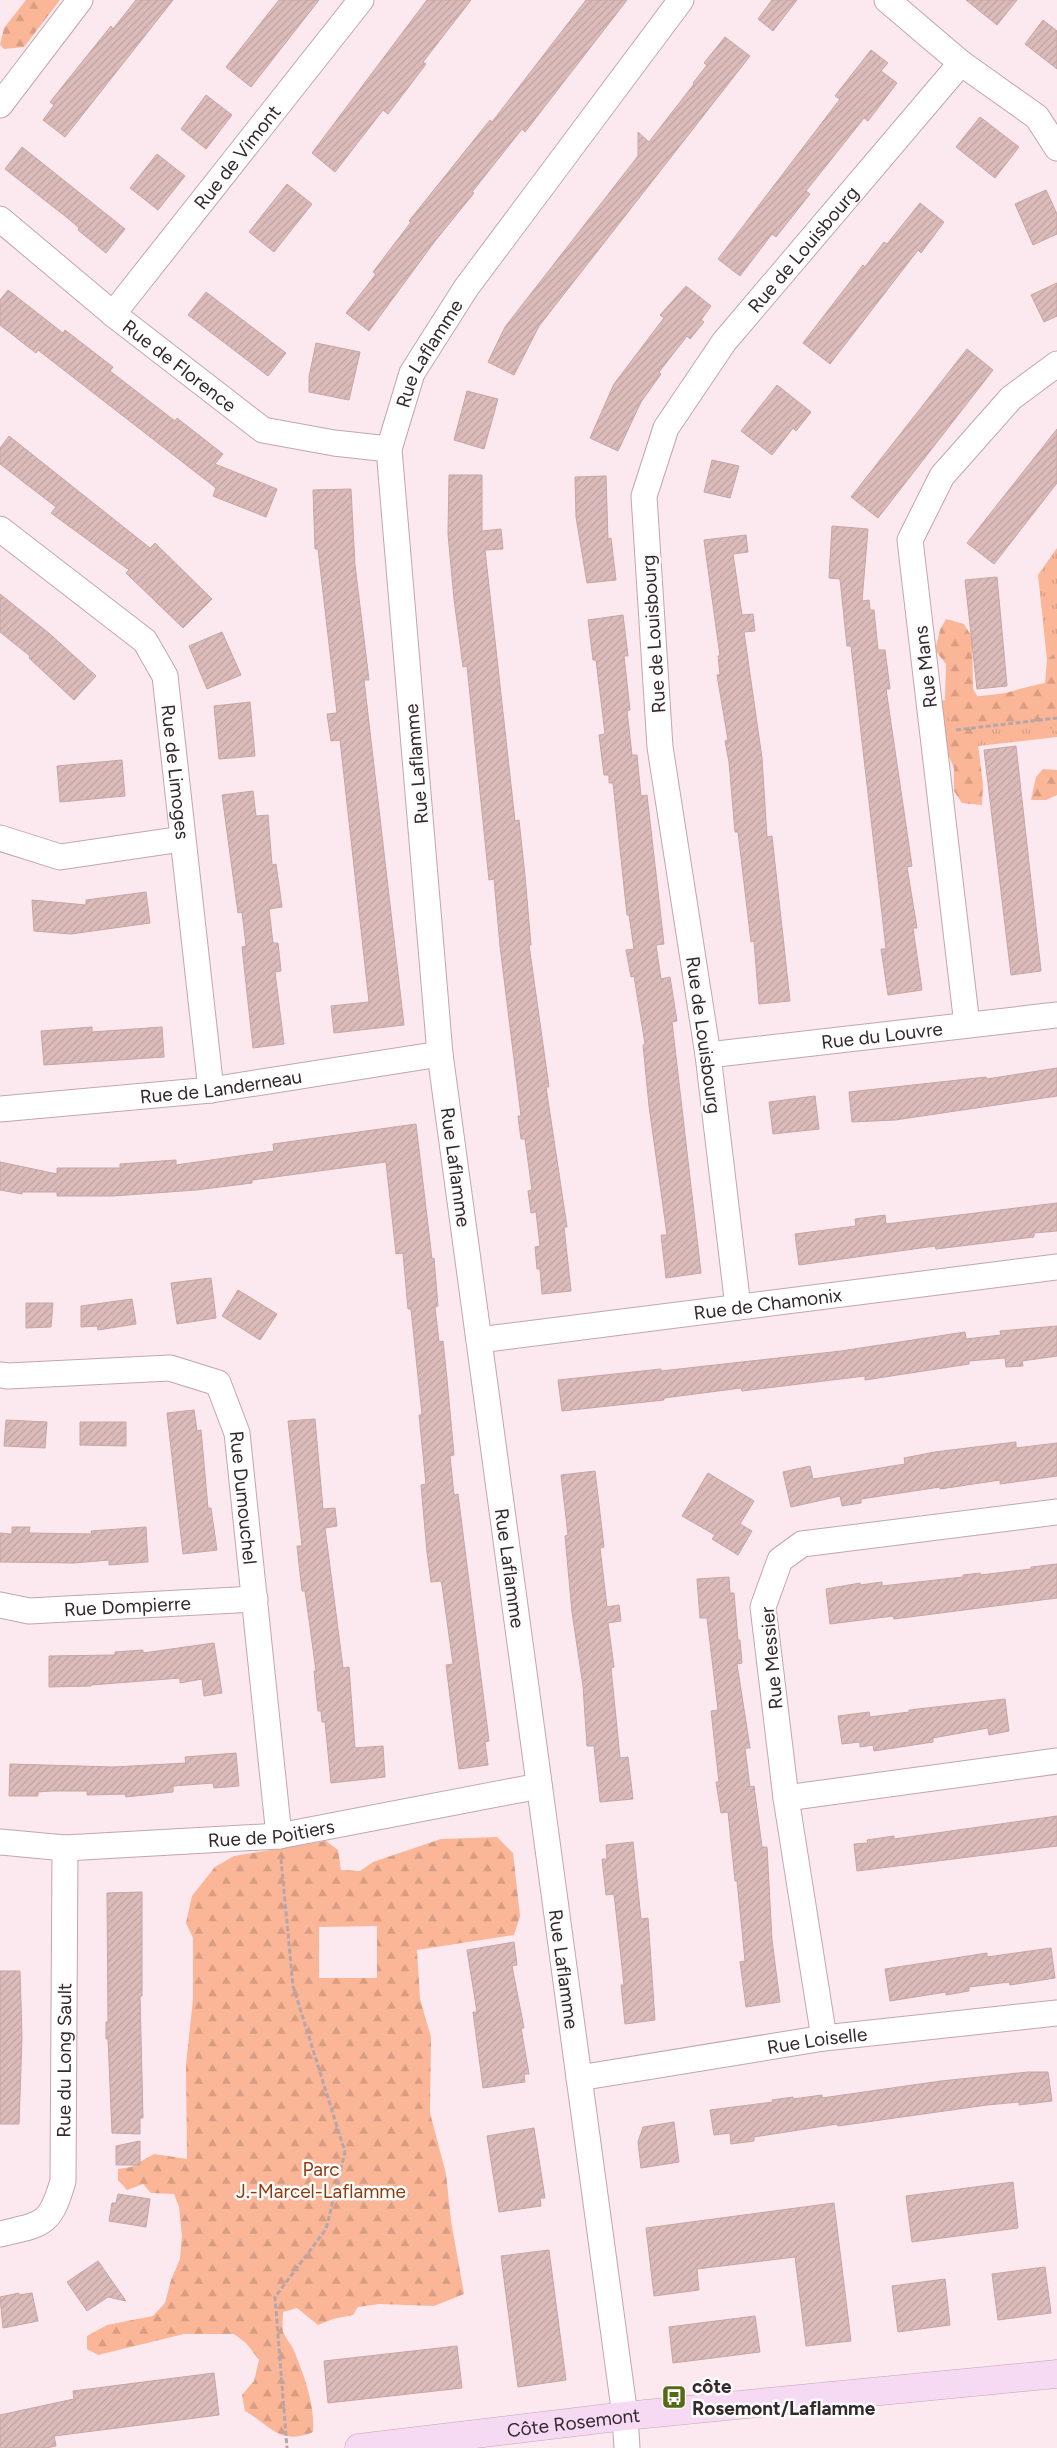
<svg xmlns="http://www.w3.org/2000/svg" width="1057" height="2448" font-family="Figtree,sans-serif">
<style>
.grass{fill:url(#grass-tufts)}
.forest{fill:url(#forest-firs);fill-rule:evenodd}
.building{fill:url(#building-hatch);stroke:#c6a6a5}
.lines{fill:none;stroke-linecap:round;stroke-linejoin:round}
.street-casing{stroke:#c3a5af;stroke-width:27}
.secondary-casing{stroke:#c3a5af;stroke-width:29}
.path{stroke:#b6a6ab;stroke-width:3;stroke-dasharray:5 2.5;stroke-linecap:butt}
.street{stroke:#fff;stroke-width:25}
.secondary{stroke:#f6daf4;stroke-width:28}
.labels{text-anchor:middle;stroke-width:5;stroke-linejoin:round;paint-order:stroke}
.street-label{font-size:19px;fill:#34292d;stroke:#fcfcfc}
.park-label{font-size:19px;fill:#8c3c0c;stroke:#fcfcfc}
.poi-label{font-size:19px;font-weight:bold;fill:#34292d;stroke:#fcfcfc;text-anchor:start}
</style>
<defs>
<pattern id="grass-tufts" width="24" height="20" patternUnits="userSpaceOnUse" patternTransform="scale(1.25)"><rect width="24" height="20" fill="#fab697"/><path d="M3 7l-1-3M5 7V3M7 7l1-3M15 17l-1-3M17 17v-4M19 17l1-3" fill="none" stroke="#d79c82"/></pattern>
<pattern id="forest-firs" width="22" height="20" patternUnits="userSpaceOnUse" patternTransform="scale(1.25)"><rect width="22" height="20" fill="#fab697"/><path d="M5 1l3.5 6h-7zM16 11l3.5 6h-7z" fill="#d79c82"/></pattern>
<pattern id="building-hatch" width="6" height="6" patternUnits="userSpaceOnUse" patternTransform="scale(1.25)"><rect width="6" height="6" fill="#dcbcbb"/><path d="M-1 1l2-2M0 6l6-6M5 7l2-2" fill="none" stroke="#bda2a1"/></pattern>
</defs>
<rect width="100%" height="100%" fill="#fce9ef"/>
<path class="grass" d="M 1057,548 L 1057,737 L 935,751 L 929,702 L 1050,688 L 1038,575 Z"/>
<g class="forest">
<path d="M 26,0 L 60,0 L 24,47 L 4,49 L 0,45 L 4,28 Z"/>
<path d="M 946,619 L 964,624 L 972,637 L 973,689 L 979,699 C 1002,695 1023,687 1045,683 L 1047,660 L 1057,651 L 1057,733 L 1055,729 C 1022,725 1007,716 977,735 L 983,785 L 982,805 L 962,803 L 954,791 L 954,768 L 946,750 L 950,725 L 945,698 L 946,664 L 935,650 L 940,630 Z"/>
<path d="M 1043,769 L 1057,770 L 1057,795 L 1046,800 L 1031,800 L 1036,777 Z"/>
<path d="M 497,1837 L 513,1853 L 520,1916 L 514,1935 L 417,1950 L 420,1999 L 431,2037 L 430,2113 L 446,2174 L 451,2221 L 464,2294 L 434,2306 L 379,2304 L 358,2307 L 353,2315 L 333,2319 L 318,2325 L 297,2308 L 283,2312 C 283,2318 282,2327 283,2332 C 286,2339 292,2345 295,2353 C 305,2378 315,2406 313,2432 C 280,2446 271,2426 245,2411 L 242,2395 L 254,2381 L 259,2360 L 246,2343 L 234,2334 L 184,2334 L 98,2355 L 87,2349 L 87,2336 L 107,2325 L 153,2316 L 165,2303 L 171,2280 L 180,2259 L 182,2236 L 179,2207 L 174,2194 L 151,2193 L 143,2184 L 127,2190 L 118,2180 L 118,2169 L 131,2167 L 154,2154 L 187,2159 L 186,2065 L 193,1999 L 193,1938 L 186,1923 L 192,1896 L 215,1867 L 234,1856 L 326,1841 L 338,1850 L 341,1870 L 360,1871 L 373,1862 L 441,1839 ZM 377,1926 L 377,1978 L 319,1978 L 319,1927 Z"/>
</g>
<g class="building">
<path d="M 136,0 L 173,0 L 65,137 L 43,120 L 54,105 L 50,102 L 111,26 L 113,29 Z"/>
<path d="M 279,0 L 319,0 L 251,87 L 226,67 Z"/>
<path d="M 427,0 L 471,0 L 423,62 L 426,64 L 388,114 L 383,110 L 335,172 L 312,153 Z"/>
<path d="M 586,0 L 627,0 L 525,132 L 522,129 L 472,192 L 474,193 L 435,241 L 369,331 L 346,313 L 376,274 L 373,272 L 411,222 L 409,221 L 490,120 L 492,122 Z"/>
<path d="M 772,0 L 797,0 L 773,31 L 758,19 Z"/>
<path d="M 966,0 L 1017,0 L 997,25 Z"/>
<path d="M 1043,20 L 1057,31 L 1057,69 L 1025,44 Z"/>
<path d="M 725,37 L 750,56 L 539,326 L 514,375 L 488,362 L 505,327 L 638,156 L 638,132 L 649,142 L 694,84 L 693,83 L 707,65 L 704,63 Z"/>
<path d="M 871,50 L 888,63 L 881,71 L 897,83 L 868,121 L 864,118 L 806,191 L 810,194 L 776,237 L 772,234 L 740,276 L 718,259 L 840,99 L 835,96 Z"/>
<path d="M 206,95 L 232,115 L 206,149 L 181,129 Z"/>
<path d="M 980,117 L 1019,147 L 995,178 L 956,147 Z"/>
<path d="M 22,147 L 125,229 L 106,253 L 78,230 L 79,228 L 70,220 L 5,169 Z"/>
<path d="M 157,154 L 185,176 L 158,210 L 130,188 Z"/>
<path d="M 287,184 L 312,204 L 274,252 L 249,232 Z"/>
<path d="M 1046,190 L 1057,214 L 1057,234 L 1033,245 L 1015,204 Z"/>
<path d="M 920,203 L 944,222 L 921,253 L 918,250 L 830,364 L 803,343 L 863,265 L 865,267 L 884,242 L 887,244 Z"/>
<path d="M 1057,283 L 1057,316 L 1044,322 L 1031,295 Z"/>
<path d="M 686,286 L 711,306 L 701,320 L 704,322 L 690,339 L 687,336 L 659,372 L 661,374 L 641,402 L 618,451 L 590,438 L 614,384 L 664,318 L 660,315 Z"/>
<path d="M 8,290 L 63,333 L 65,330 L 113,367 L 110,371 L 175,421 L 177,418 L 223,454 L 215,464 L 277,489 L 266,517 L 213,496 L 216,488 L 38,350 L 36,353 L 0,325 L 0,300 Z"/>
<path d="M 206,292 L 286,353 L 268,376 L 188,315 Z"/>
<path d="M 316,343 L 360,352 L 349,400 L 309,392 L 309,377 Z"/>
<path d="M 967,349 L 993,370 L 878,518 L 851,497 Z"/>
<path d="M 777,385 L 811,412 L 796,431 L 793,428 L 772,455 L 741,431 Z"/>
<path d="M 467,391 L 498,399 L 484,449 L 454,440 Z"/>
<path d="M 1057,429 L 1057,483 L 994,564 L 967,543 Z"/>
<path d="M 9,436 L 150,548 L 155,543 L 212,599 L 183,628 L 126,573 L 129,570 L 51,513 L 56,507 L 0,464 L 0,448 Z"/>
<path d="M 712,460 L 739,466 L 730,498 L 704,492 Z"/>
<path d="M 449,475 L 482,475 L 482,531 L 501,529 L 503,549 L 485,550 L 515,821 L 519,820 L 525,876 L 531,945 L 529,945 L 549,1087 L 546,1087 L 567,1227 L 564,1227 L 571,1291 L 542,1294 L 540,1269 L 537,1269 L 535,1247 L 540,1246 L 536,1212 L 531,1213 L 528,1191 L 532,1190 L 525,1139 L 521,1139 L 518,1116 L 521,1116 L 500,946 L 494,879 L 489,880 L 467,666 L 463,667 L 454,599 L 448,534 Z"/>
<path d="M 606,476 L 608,539 L 611,538 L 616,580 L 587,583 L 576,517 L 575,477 Z"/>
<path d="M 351,489 L 355,565 L 369,680 L 364,680 L 404,1025 L 334,1033 L 331,1006 L 369,1002 L 340,740 L 331,741 L 327,714 L 337,713 L 318,549 L 315,549 L 313,490 Z"/>
<path d="M 832,526 L 868,529 L 862,601 L 869,600 L 870,610 L 874,610 L 878,650 L 885,650 L 890,689 L 886,689 L 912,866 L 907,867 L 917,928 L 913,928 L 922,990 L 888,995 L 881,949 L 886,949 L 851,646 L 847,646 L 840,579 L 829,578 Z"/>
<path d="M 746,535 L 748,552 L 733,554 L 742,615 L 753,614 L 755,631 L 744,632 L 762,758 L 767,837 L 772,836 L 790,1001 L 759,1004 L 754,941 L 751,942 L 738,832 L 735,832 L 729,762 L 725,741 L 728,740 L 717,675 L 720,674 L 718,656 L 720,656 L 704,540 Z"/>
<path d="M 997,577 L 1007,686 L 977,689 L 965,580 Z"/>
<path d="M 0,594 L 50,634 L 96,676 L 74,700 L 29,658 L 30,656 L 0,632 Z"/>
<path d="M 623,615 L 628,656 L 624,656 L 630,710 L 627,711 L 632,755 L 637,755 L 641,796 L 647,795 L 664,944 L 656,945 L 661,979 L 670,977 L 677,1021 L 672,1022 L 701,1273 L 666,1278 L 661,1235 L 667,1235 L 649,1106 L 643,1045 L 645,1044 L 634,976 L 631,977 L 626,950 L 634,949 L 629,915 L 627,915 L 613,783 L 609,783 L 609,775 L 604,775 L 599,735 L 605,734 L 596,660 L 593,660 L 588,620 Z"/>
<path d="M 222,632 L 241,675 L 207,689 L 189,646 Z"/>
<path d="M 250,702 L 255,756 L 219,759 L 214,706 Z"/>
<path d="M 1016,746 L 1041,971 L 1011,975 L 984,750 Z"/>
<path d="M 122,760 L 125,796 L 60,802 L 57,766 Z"/>
<path d="M 253,791 L 256,816 L 268,815 L 272,865 L 276,864 L 282,907 L 269,909 L 273,943 L 278,943 L 281,971 L 275,972 L 284,1044 L 253,1048 L 242,947 L 246,946 L 242,912 L 238,913 L 222,795 Z"/>
<path d="M 146,892 L 150,923 L 71,934 L 34,931 L 32,900 L 86,905 L 86,900 Z"/>
<path d="M 92,1027 L 92,1032 L 162,1027 L 164,1057 L 44,1065 L 41,1031 Z"/>
<path d="M 1057,1068 L 1057,1096 L 895,1120 L 852,1122 L 849,1092 L 986,1077 L 987,1079 Z"/>
<path d="M 815,1096 L 819,1129 L 773,1134 L 769,1102 Z"/>
<path d="M 416,1124 L 432,1259 L 434,1258 L 438,1306 L 435,1307 L 439,1342 L 443,1341 L 447,1379 L 454,1455 L 450,1456 L 454,1495 L 458,1494 L 489,1741 L 485,1742 L 488,1765 L 459,1769 L 446,1665 L 453,1664 L 442,1585 L 441,1581 L 431,1582 L 427,1552 L 421,1485 L 426,1484 L 419,1415 L 422,1415 L 411,1309 L 408,1309 L 403,1253 L 396,1254 L 386,1162 L 252,1180 L 252,1183 L 196,1190 L 113,1196 L 57,1196 L 57,1192 L 22,1192 L 22,1194 L 0,1190 L 0,1162 L 57,1174 L 57,1168 L 120,1168 L 120,1164 L 176,1160 L 176,1165 L 274,1151 L 273,1144 Z"/>
<path d="M 1057,1203 L 1057,1231 L 1034,1233 L 1034,1237 L 936,1249 L 935,1246 L 799,1265 L 795,1234 L 856,1226 L 855,1219 L 885,1215 L 886,1224 Z"/>
<path d="M 211,1278 L 216,1318 L 177,1324 L 171,1283 Z"/>
<path d="M 238,1290 L 277,1314 L 260,1340 L 222,1316 Z"/>
<path d="M 132,1299 L 136,1324 L 98,1330 L 97,1326 L 81,1327 L 81,1306 Z"/>
<path d="M 26,1303 L 53,1303 L 51,1327 L 26,1328 Z"/>
<path d="M 1057,1326 L 1057,1356 L 1022,1361 L 1023,1366 L 1006,1367 L 1005,1358 L 969,1361 L 969,1364 L 865,1380 L 865,1376 L 742,1391 L 741,1388 L 664,1398 L 664,1400 L 562,1411 L 558,1380 L 661,1369 L 661,1371 L 841,1351 L 965,1332 L 966,1339 L 1001,1335 L 1000,1331 Z"/>
<path d="M 194,1410 L 197,1431 L 201,1430 L 208,1508 L 211,1508 L 217,1550 L 183,1554 L 167,1413 Z"/>
<path d="M 315,1419 L 323,1509 L 335,1508 L 337,1526 L 325,1528 L 343,1668 L 349,1667 L 355,1748 L 383,1746 L 385,1777 L 331,1783 L 325,1722 L 322,1722 L 321,1711 L 318,1711 L 314,1671 L 316,1671 L 305,1591 L 302,1591 L 297,1546 L 302,1546 L 288,1421 Z"/>
<path d="M 6,1420 L 47,1422 L 45,1448 L 4,1446 Z"/>
<path d="M 80,1422 L 126,1422 L 126,1446 L 80,1445 Z"/>
<path d="M 1016,1442 L 1016,1448 L 1057,1443 L 1057,1476 L 1000,1484 L 1000,1480 L 940,1489 L 940,1487 L 861,1499 L 861,1503 L 842,1506 L 840,1496 L 791,1507 L 783,1472 L 810,1466 L 813,1479 L 905,1464 L 904,1458 L 935,1452 Z"/>
<path d="M 595,1471 L 604,1547 L 600,1548 L 607,1607 L 619,1605 L 621,1621 L 608,1623 L 614,1667 L 611,1668 L 620,1758 L 628,1757 L 633,1799 L 600,1802 L 594,1746 L 587,1746 L 583,1686 L 572,1612 L 565,1536 L 568,1535 L 561,1475 Z"/>
<path d="M 708,1473 L 754,1501 L 740,1524 L 752,1531 L 738,1555 L 712,1539 L 715,1535 L 682,1516 Z"/>
<path d="M 12,1527 L 30,1527 L 29,1533 L 92,1534 L 91,1531 L 146,1527 L 148,1562 L 109,1565 L 109,1560 L 74,1563 L 0,1562 L 0,1533 L 12,1534 Z"/>
<path d="M 1057,1564 L 1057,1598 L 894,1619 L 893,1616 L 830,1624 L 826,1589 L 860,1583 L 860,1585 L 882,1582 L 882,1586 L 963,1577 L 963,1575 L 980,1573 L 980,1575 L 1031,1569 L 1031,1567 Z"/>
<path d="M 729,1577 L 730,1593 L 734,1593 L 738,1640 L 740,1640 L 742,1663 L 737,1664 L 750,1748 L 745,1748 L 750,1787 L 754,1786 L 762,1847 L 767,1847 L 772,1940 L 780,2002 L 746,2007 L 740,1962 L 745,1961 L 737,1881 L 735,1881 L 728,1812 L 721,1813 L 716,1782 L 719,1782 L 711,1711 L 718,1710 L 707,1618 L 700,1618 L 697,1579 Z"/>
<path d="M 214,1643 L 222,1693 L 204,1696 L 202,1679 L 180,1683 L 180,1678 L 91,1685 L 91,1686 L 49,1687 L 49,1656 L 115,1655 L 115,1652 L 143,1650 L 143,1653 Z"/>
<path d="M 1005,1699 L 1009,1731 L 989,1735 L 988,1728 L 933,1738 L 933,1742 L 874,1751 L 873,1745 L 860,1747 L 860,1742 L 842,1744 L 838,1716 L 869,1712 L 870,1717 L 909,1712 L 909,1710 Z"/>
<path d="M 236,1753 L 239,1786 L 214,1788 L 213,1783 L 173,1786 L 173,1792 L 126,1797 L 125,1794 L 87,1795 L 87,1791 L 51,1791 L 38,1792 L 38,1796 L 9,1796 L 10,1764 L 114,1767 L 186,1763 L 185,1757 Z"/>
<path d="M 1057,1816 L 1057,1846 L 857,1871 L 854,1844 L 868,1843 L 867,1840 L 894,1836 L 894,1839 Z"/>
<path d="M 633,1842 L 641,1919 L 648,1918 L 655,2020 L 625,2024 L 621,1985 L 624,1985 L 614,1894 L 606,1895 L 602,1859 L 607,1859 L 606,1845 Z"/>
<path d="M 142,1892 L 142,1996 L 140,1996 L 143,2118 L 140,2118 L 140,2134 L 112,2133 L 108,2039 L 106,2039 L 106,2022 L 108,2022 L 107,1893 Z"/>
<path d="M 514,1942 L 517,1965 L 512,1966 L 524,2028 L 521,2028 L 529,2074 L 524,2074 L 525,2082 L 483,2088 L 473,2012 L 477,2012 L 467,1950 Z"/>
<path d="M 1051,1948 L 1055,1978 L 1010,1985 L 1009,1982 L 969,1987 L 969,1991 L 946,1995 L 946,1992 L 890,2001 L 885,1969 L 987,1953 L 987,1957 Z"/>
<path d="M 0,1971 L 20,1971 L 22,2037 L 19,2124 L 0,2124 Z"/>
<path d="M 1028,2072 L 1048,2072 L 1052,2101 L 1019,2105 L 1019,2102 L 987,2105 L 838,2126 L 837,2124 L 754,2137 L 754,2141 L 731,2144 L 730,2133 L 714,2135 L 710,2110 L 773,2102 L 772,2100 L 793,2097 L 793,2099 L 822,2095 L 822,2098 L 941,2081 Z"/>
<path d="M 674,2122 L 679,2162 L 641,2168 L 638,2142 L 643,2127 Z"/>
<path d="M 534,2128 L 545,2198 L 540,2198 L 541,2206 L 499,2212 L 487,2136 Z"/>
<path d="M 140,2141 L 140,2165 L 116,2165 L 116,2146 Z"/>
<path d="M 1013,2182 L 1018,2228 L 912,2242 L 906,2196 Z"/>
<path d="M 118,2194 L 150,2199 L 146,2227 L 109,2221 L 112,2203 L 116,2203 Z"/>
<path d="M 834,2203 L 851,2341 L 806,2346 L 795,2257 L 697,2269 L 699,2290 L 654,2296 L 646,2228 Z"/>
<path d="M 549,2250 L 566,2380 L 518,2387 L 501,2256 Z"/>
<path d="M 98,2261 L 126,2301 L 108,2297 L 87,2311 L 67,2282 Z"/>
<path d="M 1045,2267 L 1051,2313 L 998,2320 L 992,2274 Z"/>
<path d="M 945,2279 L 950,2325 L 898,2332 L 892,2286 Z"/>
<path d="M 19,2293 L 19,2295 L 32,2293 L 38,2321 L 3,2328 L 0,2297 Z"/>
<path d="M 755,2316 L 760,2352 L 673,2363 L 669,2327 Z"/>
<path d="M 457,2346 L 462,2388 L 328,2403 L 324,2361 Z"/>
<path d="M 214,2373 L 219,2415 L 54,2436 L 56,2446 L 46,2448 L 0,2448 L 0,2415 L 74,2399 L 73,2391 Z"/>
</g>
<g class="lines">
<defs>
<g id="street">
<path d="M 887,0 L 961,63 L 1037,117 L 1057,148"/>
<path d="M 0,105 L 80,0"/>
<path id="s1" d="M 0,219 L 113,314 L 263,430 L 334,443 L 389,449"/>
<path id="s2" d="M 113,314 L 361,0"/>
<path id="s3" d="M 0,529 L 145,641 L 165,676 L 211,1090"/>
<path d="M 0,838 L 60,857 L 182,839"/>
<path d="M 967,1025 L 910,540 L 942,476 L 1011,398 L 1057,364"/>
<path id="s4" d="M 708,1055 L 1057,1015"/>
<path id="s5" d="M 0,1109 L 211,1090 L 440,1054"/>
<path id="s6" d="M 738,1307 L 708,1055 L 660,747 L 644,496 L 666,428 L 724,342 L 961,63"/>
<path id="s7" d="M 479,1340 L 1057,1267"/>
<path id="s8" d="M 0,1375 L 8,1376 L 170,1368 L 218,1383 L 237,1433 L 279,1836"/>
<path id="s9" d="M 0,1605 L 29,1611 L 255,1599"/>
<path d="M 786,1798 L 1057,1761"/>
<path id="s10" d="M 0,1842 L 65,1848 L 279,1836 L 539,1786"/>
<path d="M 824,2038 L 786,1798 L 763,1607 L 780,1560 L 802,1544 L 1057,1512"/>
<path id="s11" d="M 579,2078 L 824,2038 L 1057,2013"/>
<path id="s12" d="M 0,2234 C 43,2224 50,2226 63,2181 L 65,1848"/>
<path id="s13" d="M 627,2448 L 625,2416 L 440,1054 L 389,449 L 412,373 L 466,288 L 681,0"/>
</g>
<g id="secondary">
<path id="s14" d="M 359,2448 L 625,2416 L 1057,2374"/>
</g>
</defs>
<use href="#street" class="street-casing"/>
<use href="#secondary" class="secondary-casing"/>
<g class="path">
<path d="M 956,730 L 1057,718"/>
<path d="M 281,1859 L 293,1986 L 345,2152 L 326,2229 L 275,2297 L 287,2448"/>
</g>
<use href="#street" class="street"/>
<use href="#secondary" class="secondary"/>
</g>
<defs>
<symbol id="bus-square" viewBox="-11 -11 22 22"><rect x="-9" y="-9" width="18" height="18" rx="4" fill="#566915" stroke="#fcfcfc"/><path d="M-5-6H5V4H4V6H2V4H-2V6H-4V4H-5ZM-3.5-4V0h7V-4ZM-3.5 1.2v1.5H-2V1.2ZM2 1.2v1.5H3.5V1.2Z" fill="#fff"/></symbol>
</defs>
<g fill-rule="evenodd">
<use href="#bus-square" x="660" y="2383" width="28" height="28"/>
</g>
<g class="labels">
<g class="street-label">
<text dy="7" stroke="none"><textPath href="#s2" startOffset="200">Rue de Vimont</textPath></text>
<text dy="7" stroke="none"><textPath href="#s6" startOffset="1114">Rue de Louisbourg</textPath></text>
<text dy="7" stroke="none"><textPath href="#s13" startOffset="2118">Rue Laflamme</textPath></text>
<text dy="7" stroke="none"><textPath href="#s1" startOffset="232">Rue de Florence</textPath></text>
<text transform="translate(653 634) rotate(-94)" y="7">Rue de Louisbourg</text>
<text transform="translate(925 667) rotate(-97)" y="7">Rue Mans</text>
<text transform="translate(416 764) rotate(-95)" y="7">Rue Laflamme</text>
<text dy="7" stroke="none"><textPath href="#s3" startOffset="320">Rue de Limoges</textPath></text>
<text transform="translate(704 1035) rotate(82)" y="7">Rue de Louisbourg</text>
<text dy="7" stroke="none"><textPath href="#s4" startOffset="175">Rue du Louvre</textPath></text>
<text dy="7" stroke="none"><textPath href="#s5" startOffset="222">Rue de Landerneau</textPath></text>
<text transform="translate(456 1167) rotate(82)" y="7">Rue Laflamme</text>
<text dy="7" stroke="none"><textPath href="#s7" startOffset="291">Rue de Chamonix</textPath></text>
<text dy="7" stroke="none"><textPath href="#s8" startOffset="339">Rue Dumouchel</textPath></text>
<text transform="translate(510 1568) rotate(82)" y="7">Rue Laflamme</text>
<text dy="7" stroke="none"><textPath href="#s9" startOffset="128">Rue Dompierre</textPath></text>
<text transform="translate(771 1658) rotate(-95)" y="7">Rue Messier</text>
<text dy="7" stroke="none"><textPath href="#s10" startOffset="272">Rue de Poitiers</textPath></text>
<text transform="translate(564 1969) rotate(82)" y="7">Rue Laflamme</text>
<text dy="7" stroke="none"><textPath href="#s11" startOffset="241">Rue Loiselle</textPath></text>
<text dy="7" stroke="none"><textPath href="#s12" startOffset="211">Rue du Long Sault</textPath></text>
<text dy="7" stroke="none"><textPath href="#s14" startOffset="216">Côte Rosemont</textPath></text>
</g>
<g class="park-label">
<text x="321" y="2176">Parc<tspan x="321" dy="22">J.-Marcel-Laflamme</tspan></text>
</g>
<g class="poi-label">
<text x="692" y="2393">côte<tspan x="692" dy="22">Rosemont/Laflamme</tspan></text>
</g>
</g>
</svg>
